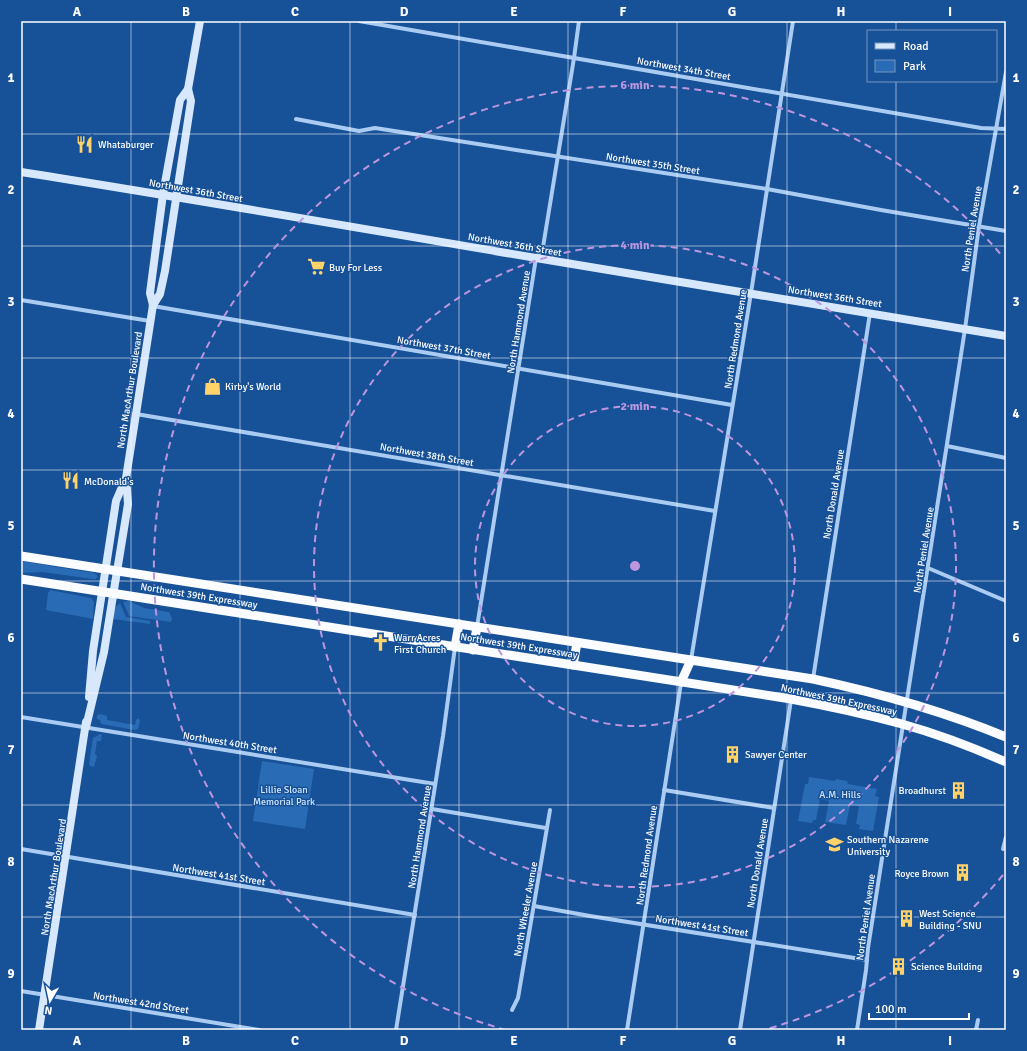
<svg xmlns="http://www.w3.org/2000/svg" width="1027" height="1051" font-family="Signika,sans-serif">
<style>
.green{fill:#2a6bb6}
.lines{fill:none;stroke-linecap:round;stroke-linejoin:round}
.minor{stroke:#aacbf2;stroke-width:4}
.secondary{stroke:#d8e8fc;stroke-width:8}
.trunk{stroke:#fafcff;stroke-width:9}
.grid{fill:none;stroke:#fff;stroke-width:1;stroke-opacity:0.55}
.ring{fill:none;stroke:#bd96df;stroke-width:2;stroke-dasharray:7 5}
.labels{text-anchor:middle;stroke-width:3;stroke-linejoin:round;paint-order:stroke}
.street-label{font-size:10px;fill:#fff;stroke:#175197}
.poi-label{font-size:10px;fill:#fff;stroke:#175197;text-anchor:start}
.park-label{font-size:10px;fill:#d1e5fc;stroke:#175197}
.centre{fill:#bd96df;stroke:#175197;stroke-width:2}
.ring-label{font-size:12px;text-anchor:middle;font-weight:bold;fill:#bd96df;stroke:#175197;stroke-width:3;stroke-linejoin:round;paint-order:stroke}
.neatline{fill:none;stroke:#fff;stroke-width:1.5}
.grid-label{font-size:13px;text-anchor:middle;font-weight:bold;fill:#fff}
</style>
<rect width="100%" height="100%" fill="#175197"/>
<g class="green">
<path d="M 21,561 L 94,573 L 98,576 L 96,579 L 92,579 L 43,572 L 21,573 Z"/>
<path d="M 50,590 L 91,598 L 94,602 L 93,619 L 46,610 L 48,593 Z"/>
<path d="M 129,601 L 144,608 L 169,612 L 172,619 L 171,622 L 129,616 L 123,602 Z"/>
<path d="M 120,603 L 126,617 L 150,621 L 150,624 L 113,619 L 115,608 Z"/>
<path d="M 100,714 L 107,716 L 107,720 L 135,725 L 136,720 L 138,718 L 140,721 L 138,729 L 135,730 L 101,724 L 100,720 L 97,719 L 97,715 Z"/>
<path d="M 100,734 L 102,735 L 101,741 L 97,741 L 95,754 L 97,756 L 94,767 L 90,766 L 89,764 L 93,738 Z"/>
<path d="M 262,761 L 314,769 L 305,829 L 253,821 Z"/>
<path d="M 809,777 L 835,781 L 836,779 L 847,781 L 848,784 L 877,789 L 875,796 L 879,797 L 873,831 L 859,829 L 860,825 L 856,824 L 859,806 L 850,805 L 846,825 L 825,822 L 829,801 L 820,799 L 816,820 L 813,820 L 812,823 L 798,821 L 805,784 L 808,784 Z"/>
</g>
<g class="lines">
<g class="minor">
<path d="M 359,21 L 981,128 L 1006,129"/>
<path d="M 296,119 L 359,131 L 375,128 L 767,189 L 881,210 L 1006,231"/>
<path d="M 21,300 L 150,321"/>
<path d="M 153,306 L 732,405"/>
<path d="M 136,414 L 715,511"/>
<path d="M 947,446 L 1006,458"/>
<path d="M 928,568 L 1006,601"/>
<path d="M 477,627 L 536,258 L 543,247 L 574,58 L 579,21"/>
<path d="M 691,660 L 751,293 L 793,21"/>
<path d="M 813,679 L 870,313"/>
<path d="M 21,717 L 435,784"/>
<path d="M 664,790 L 774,808"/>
<path d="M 432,809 L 546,828"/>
<path d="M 21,849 L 415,915"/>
<path d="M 1003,849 L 1006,837"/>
<path d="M 534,906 L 590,916 L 867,960"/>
<path d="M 21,991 L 259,1030"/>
<path d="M 512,1010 L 518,998 L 550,810"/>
<path d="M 396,1030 L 443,736 L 455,647"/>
<path d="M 627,1030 L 681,683"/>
<path d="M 740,1030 L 791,700"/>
<path d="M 857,1030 L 866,970 L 868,948 L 965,329 L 979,226 L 1006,72"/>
<path d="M 976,1030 L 978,1020"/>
</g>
<g class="secondary">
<path d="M 21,172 C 193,199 364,229 536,258 C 692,285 849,309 1006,336"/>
<path d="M 153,305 L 160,294 L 165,271 L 191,101 L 188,89 L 200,21"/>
<path d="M 89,697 L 93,651 L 116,501 L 125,480"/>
<path d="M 86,727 L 104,652 L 112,602 L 128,504 L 126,478 L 153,305 L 150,293 L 163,194 L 180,100 L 188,89"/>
<path d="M 39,1030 L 86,722"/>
</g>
<g class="trunk">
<path d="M 21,556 L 813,679 C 879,693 943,711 1006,737"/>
<path d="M 21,579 L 791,699 C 829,706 866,714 902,724 C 938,734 972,747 1006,762"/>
<path d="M 455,647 L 459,624"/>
<path d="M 473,650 L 477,627"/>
<path d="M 573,665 L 577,643"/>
<path d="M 681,682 L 691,660"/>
</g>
</g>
<path class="grid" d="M 131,21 L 131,1030M 240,21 L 240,1030M 350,21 L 350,1030M 459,21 L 459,1030M 568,21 L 568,1030M 677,21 L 677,1030M 787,21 L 787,1030M 896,21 L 896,31M 896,81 L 896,1030M 21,134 L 1006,134M 21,246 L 1006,246M 21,358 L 1006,358M 21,470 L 1006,470M 21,581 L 1006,581M 21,693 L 1006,693M 21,805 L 1006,805M 21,917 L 1006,917"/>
<g class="ring">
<circle cx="635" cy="566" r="160"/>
<circle cx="635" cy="566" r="321"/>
<path d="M1003 875A481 481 0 0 1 764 1030M506 1030A481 481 0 1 1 1003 257"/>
</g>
<defs>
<symbol id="restaurant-bare" viewBox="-9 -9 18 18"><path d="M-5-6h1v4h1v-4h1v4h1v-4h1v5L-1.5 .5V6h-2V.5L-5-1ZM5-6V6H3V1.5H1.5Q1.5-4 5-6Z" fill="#ffd26a" stroke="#175197" stroke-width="2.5" paint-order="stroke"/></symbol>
<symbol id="supermarket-bare" viewBox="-9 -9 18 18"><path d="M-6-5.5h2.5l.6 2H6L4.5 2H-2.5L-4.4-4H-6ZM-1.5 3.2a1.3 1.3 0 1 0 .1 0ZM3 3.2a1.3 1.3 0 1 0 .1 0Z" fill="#ffd26a" stroke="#175197" stroke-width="2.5" paint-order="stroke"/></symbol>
<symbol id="shop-bare" viewBox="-9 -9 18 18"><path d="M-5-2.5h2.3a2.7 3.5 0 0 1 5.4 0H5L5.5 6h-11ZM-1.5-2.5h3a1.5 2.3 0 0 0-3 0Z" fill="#ffd26a" stroke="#175197" stroke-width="2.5" paint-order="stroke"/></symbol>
<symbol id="church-bare" viewBox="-9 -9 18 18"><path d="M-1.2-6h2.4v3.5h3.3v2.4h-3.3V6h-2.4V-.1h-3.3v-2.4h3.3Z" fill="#ffd26a" stroke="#175197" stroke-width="2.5" paint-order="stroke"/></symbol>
<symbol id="building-bare" viewBox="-9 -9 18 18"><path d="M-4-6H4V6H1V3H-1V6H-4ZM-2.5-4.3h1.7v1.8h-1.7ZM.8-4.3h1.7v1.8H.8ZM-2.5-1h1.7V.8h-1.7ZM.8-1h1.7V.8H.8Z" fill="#ffd26a" stroke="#175197" stroke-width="2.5" paint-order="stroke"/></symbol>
<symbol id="university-bare" viewBox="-9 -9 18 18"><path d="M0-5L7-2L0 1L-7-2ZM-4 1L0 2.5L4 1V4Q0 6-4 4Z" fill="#ffd26a" stroke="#175197" stroke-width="2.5" paint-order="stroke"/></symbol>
</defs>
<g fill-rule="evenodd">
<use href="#restaurant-bare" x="72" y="132" width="25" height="25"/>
<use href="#supermarket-bare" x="304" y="254" width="25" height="25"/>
<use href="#shop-bare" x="200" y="374" width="25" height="25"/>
<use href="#restaurant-bare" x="58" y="468" width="25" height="25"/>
<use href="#church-bare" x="368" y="630" width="25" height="25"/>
<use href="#building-bare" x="720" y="742" width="25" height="25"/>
<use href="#building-bare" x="946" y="778" width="25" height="25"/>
<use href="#university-bare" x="822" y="832" width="25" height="25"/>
<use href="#building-bare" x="950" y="860" width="25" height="25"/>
<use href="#building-bare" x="894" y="906" width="25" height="25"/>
<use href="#building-bare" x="886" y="954" width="25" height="25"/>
</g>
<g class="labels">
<g class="street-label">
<text transform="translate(684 68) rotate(10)" y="4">Northwest 34th Street</text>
<text transform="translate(653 163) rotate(9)" y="4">Northwest 35th Street</text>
<text transform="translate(196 190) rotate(10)" y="4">Northwest 36th Street</text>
<text transform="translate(971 229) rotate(-81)" y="4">North Peniel Avenue</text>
<text transform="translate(515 244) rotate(10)" y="4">Northwest 36th Street</text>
<text transform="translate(835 296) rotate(9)" y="4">Northwest 36th Street</text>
<text transform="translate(518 322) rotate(-81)" y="4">North Hammond Avenue</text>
<text transform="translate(735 339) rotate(-81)" y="4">North Redmond Avenue</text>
<text transform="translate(444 347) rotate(10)" y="4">Northwest 37th Street</text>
<text transform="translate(129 390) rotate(-81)" y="4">North MacArthur Boulevard</text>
<text transform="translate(427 454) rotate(10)" y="4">Northwest 38th Street</text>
<text transform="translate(833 494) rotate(-81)" y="4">North Donald Avenue</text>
<text transform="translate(923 550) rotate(-81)" y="4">North Peniel Avenue</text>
<text transform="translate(199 595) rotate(9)" y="4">Northwest 39th Expressway</text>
<text transform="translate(519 645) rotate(9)" y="4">Northwest 39th Expressway</text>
<text transform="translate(839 699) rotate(12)" y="4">Northwest 39th Expressway</text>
<text transform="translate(230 742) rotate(9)" y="4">Northwest 40th Street</text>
<text transform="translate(419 837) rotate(-81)" y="4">North Hammond Avenue</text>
<text transform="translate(646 855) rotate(-82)" y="4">North Redmond Avenue</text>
<text transform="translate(757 863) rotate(-81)" y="4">North Donald Avenue</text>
<text transform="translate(219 874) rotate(9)" y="4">Northwest 41st Street</text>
<text transform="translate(53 877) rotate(-81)" y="4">North MacArthur Boulevard</text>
<text transform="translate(525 909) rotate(-80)" y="4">North Wheeler Avenue</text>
<text transform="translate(865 917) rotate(-82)" y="4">North Peniel Avenue</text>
<text transform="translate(702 925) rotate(9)" y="4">Northwest 41st Street</text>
<text transform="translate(141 1002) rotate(9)" y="4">Northwest 42nd Street</text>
</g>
<g class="poi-label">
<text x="98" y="148">Whataburger</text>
<text x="329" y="271">Buy For Less</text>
<text x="225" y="390">Kirby's World</text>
<text x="84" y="485">McDonald's</text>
<text x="394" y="641">Warr Acres<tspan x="394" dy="12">First Church</tspan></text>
<text x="745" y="758">Sawyer Center</text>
<text x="946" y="794" text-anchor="end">Broadhurst</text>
<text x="847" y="843">Southern Nazarene<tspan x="847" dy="12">University</tspan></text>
<text x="949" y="877" text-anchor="end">Royce Brown</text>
<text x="919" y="917">West Science<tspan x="919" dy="12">Building - SNU</tspan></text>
<text x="911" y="970">Science Building</text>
</g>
<g class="park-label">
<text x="284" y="793">Lillie Sloan<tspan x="284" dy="12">Memorial Park</tspan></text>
<text x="840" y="798">A.M. Hills</text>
</g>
</g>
<circle cx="635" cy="566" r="6" class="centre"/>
<g class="ring-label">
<text x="635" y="89">6 min</text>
<text x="635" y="249">4 min</text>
<text x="635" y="410">2 min</text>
</g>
<rect width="1027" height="1051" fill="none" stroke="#175197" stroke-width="44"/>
<rect x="867" y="30" width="130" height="52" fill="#175197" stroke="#7497c1"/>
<rect x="875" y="43" width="20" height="6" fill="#d8e8fc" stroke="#7497c1"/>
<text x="903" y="50" font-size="12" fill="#ffffff">Road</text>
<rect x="875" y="60" width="20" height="12" fill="#2a6bb6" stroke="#7497c1"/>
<text x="903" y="70" font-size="12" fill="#ffffff">Park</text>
<g transform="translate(50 1001) rotate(189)" stroke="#175197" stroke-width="3" paint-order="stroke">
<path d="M0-3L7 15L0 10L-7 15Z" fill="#ffffff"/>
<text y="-6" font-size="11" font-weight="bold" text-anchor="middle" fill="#ffffff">N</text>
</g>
<path d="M869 1013v6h100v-6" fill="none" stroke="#ffffff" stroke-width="2"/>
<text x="875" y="1013" font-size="12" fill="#ffffff" stroke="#175197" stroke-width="3" paint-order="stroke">100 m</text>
<rect x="22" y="22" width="983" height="1007" class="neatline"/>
<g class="grid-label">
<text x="77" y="16">A</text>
<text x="186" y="16">B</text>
<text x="295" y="16">C</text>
<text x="404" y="16">D</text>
<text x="514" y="16">E</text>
<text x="623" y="16">F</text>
<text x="732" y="16">G</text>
<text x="841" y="16">H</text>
<text x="950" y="16">I</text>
<text x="11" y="82">1</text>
<text x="1016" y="82">1</text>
<text x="11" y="194">2</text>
<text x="1016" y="194">2</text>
<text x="11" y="306">3</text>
<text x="1016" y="306">3</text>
<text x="11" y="418">4</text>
<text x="1016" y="418">4</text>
<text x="11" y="530">5</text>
<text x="1016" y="530">5</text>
<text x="11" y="642">6</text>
<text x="1016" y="642">6</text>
<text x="11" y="754">7</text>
<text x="1016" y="754">7</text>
<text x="11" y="866">8</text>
<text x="1016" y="866">8</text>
<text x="11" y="978">9</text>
<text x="1016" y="978">9</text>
<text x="77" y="1045">A</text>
<text x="186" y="1045">B</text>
<text x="295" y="1045">C</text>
<text x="404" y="1045">D</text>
<text x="514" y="1045">E</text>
<text x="623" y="1045">F</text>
<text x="732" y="1045">G</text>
<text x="841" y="1045">H</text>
<text x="950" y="1045">I</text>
</g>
</svg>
